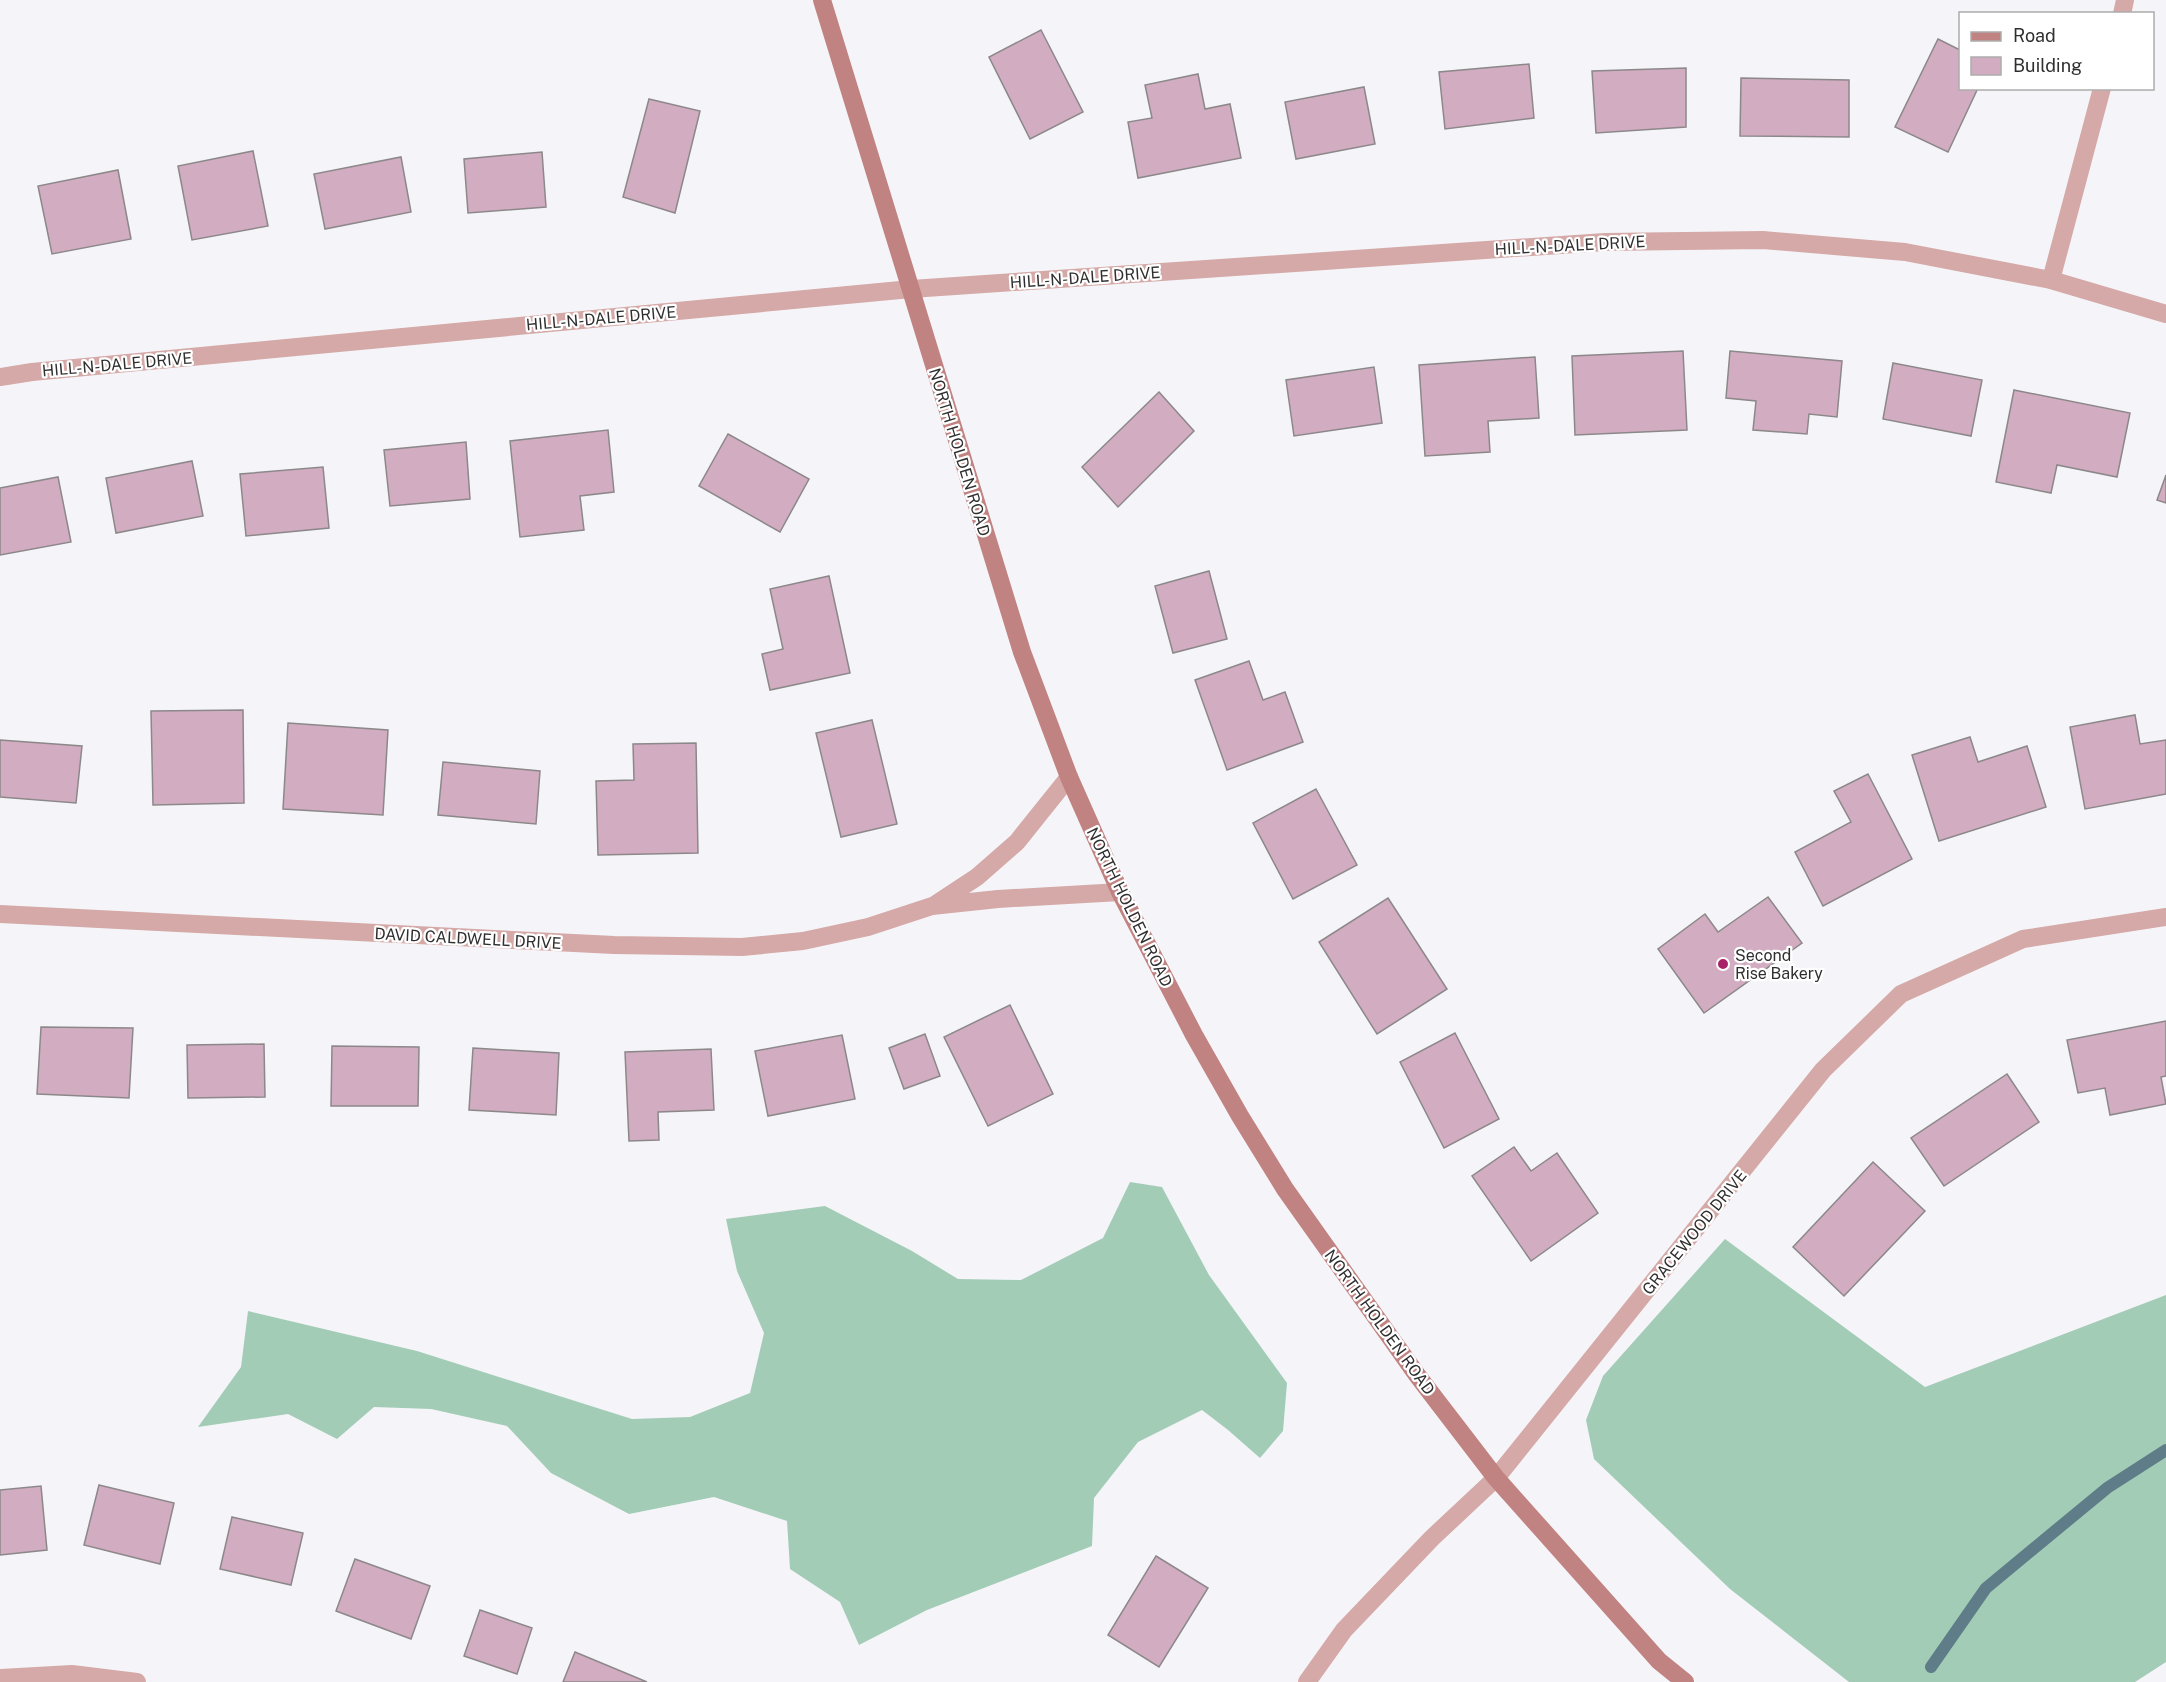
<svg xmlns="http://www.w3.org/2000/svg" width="2166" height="1682" font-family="'Public Sans',sans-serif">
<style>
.forest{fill:#a3ccb7}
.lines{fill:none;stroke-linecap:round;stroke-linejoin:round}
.stream{stroke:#5e7d88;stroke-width:12}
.building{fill:#d2acc0;stroke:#8c888a;stroke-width:1.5}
.minor{stroke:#d4a9a7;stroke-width:18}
.secondary{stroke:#c18382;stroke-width:18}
.poi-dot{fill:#a82067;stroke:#fff;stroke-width:2}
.labels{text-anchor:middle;stroke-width:4.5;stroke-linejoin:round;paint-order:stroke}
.street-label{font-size:16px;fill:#2f2f30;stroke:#fff}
.poi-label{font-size:16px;fill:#2f2f30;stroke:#fff;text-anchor:start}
</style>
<rect width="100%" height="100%" fill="#f5f5f9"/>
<g class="forest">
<path d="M 1130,1182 L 1162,1187 L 1209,1275 L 1287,1383 L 1283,1431 L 1260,1458 L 1228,1430 L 1202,1410 L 1138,1442 L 1094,1498 L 1092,1546 L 927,1610 L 859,1645 L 840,1602 L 790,1569 L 787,1521 L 714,1497 L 629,1514 L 551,1473 L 507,1426 L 431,1409 L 374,1407 L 337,1439 L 288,1414 L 198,1427 L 241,1367 L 248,1311 L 417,1351 L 632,1419 L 690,1417 L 750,1393 L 764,1333 L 737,1271 L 726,1219 L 825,1206 L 912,1251 L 958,1279 L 1021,1280 L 1103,1238 Z"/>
<path d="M 1725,1239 L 1925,1387 L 2166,1295 L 2166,1662 L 2135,1682 L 1849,1682 L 1730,1589 L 1594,1459 L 1586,1420 L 1603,1376 Z"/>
</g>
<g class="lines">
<path class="stream" d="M 1931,1667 L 1986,1588 L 2107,1488 L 2166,1450"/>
</g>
<g class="building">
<path d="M 1041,30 L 1083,112 L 1030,139 L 989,57 Z"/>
<path d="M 1938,39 L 1960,50 L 1960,88 L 1978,88 L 1948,152 L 1895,127 Z"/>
<path d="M 1529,64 L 1534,118 L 1445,129 L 1439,72 Z"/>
<path d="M 1686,68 L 1686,127 L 1596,133 L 1592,71 Z"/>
<path d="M 1198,74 L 1205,109 L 1230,104 L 1241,158 L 1138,178 L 1128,122 L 1152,118 L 1145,85 Z"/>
<path d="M 1741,78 L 1849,80 L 1849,137 L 1740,136 Z"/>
<path d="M 1364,87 L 1375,144 L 1296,159 L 1285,102 Z"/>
<path d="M 649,99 L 700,111 L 675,213 L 623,197 Z"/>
<path d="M 253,151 L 268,226 L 192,240 L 178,166 Z"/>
<path d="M 542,152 L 546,207 L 468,213 L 464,159 Z"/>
<path d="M 401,157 L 411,212 L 325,229 L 314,174 Z"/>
<path d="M 118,170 L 131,239 L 52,254 L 38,186 Z"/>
<path d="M 1683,351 L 1687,430 L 1575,435 L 1572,356 Z"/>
<path d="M 1730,351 L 1842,361 L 1837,417 L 1809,414 L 1807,434 L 1753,430 L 1756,401 L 1726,398 Z"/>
<path d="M 1535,357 L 1539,418 L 1488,421 L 1490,452 L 1425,456 L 1419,365 Z"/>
<path d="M 1893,363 L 1982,380 L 1971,436 L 1883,419 Z"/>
<path d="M 1374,367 L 1382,423 L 1294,436 L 1286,380 Z"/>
<path d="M 2014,390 L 2130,413 L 2117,477 L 2057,465 L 2051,493 L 1996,482 Z"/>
<path d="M 1159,392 L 1194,431 L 1118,507 L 1082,467 Z"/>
<path d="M 608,430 L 614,492 L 580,496 L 584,530 L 520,537 L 510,441 Z"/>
<path d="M 728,434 L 809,479 L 780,532 L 699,486 Z"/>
<path d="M 466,442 L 470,499 L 390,506 L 384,450 Z"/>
<path d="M 192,461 L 203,516 L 116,533 L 106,478 Z"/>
<path d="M 323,467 L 329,528 L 246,536 L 240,474 Z"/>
<path d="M 2166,475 L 2166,503 L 2157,500 Z"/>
<path d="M 58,477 L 71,542 L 0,555 L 0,488 Z"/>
<path d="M 1209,571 L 1227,639 L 1173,653 L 1155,586 Z"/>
<path d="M 829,576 L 850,673 L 770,690 L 762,654 L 783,649 L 770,589 Z"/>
<path d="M 1249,661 L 1263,700 L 1285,692 L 1303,742 L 1227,770 L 1195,680 Z"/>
<path d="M 243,710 L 244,803 L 153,805 L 151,711 Z"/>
<path d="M 2135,715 L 2140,744 L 2166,740 L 2166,794 L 2085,809 L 2070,727 Z"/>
<path d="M 872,720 L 897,824 L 841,837 L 816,733 Z"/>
<path d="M 288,723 L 388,730 L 383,815 L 283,809 Z"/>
<path d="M 1970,737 L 1978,762 L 2027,746 L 2046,807 L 1939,841 L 1912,755 Z"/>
<path d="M 0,740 L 82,746 L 76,803 L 0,797 Z"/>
<path d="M 696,743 L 698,853 L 598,855 L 596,781 L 634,780 L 633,744 Z"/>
<path d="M 443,762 L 540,771 L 536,824 L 438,815 Z"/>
<path d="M 1868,774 L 1912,859 L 1823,906 L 1795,852 L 1851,822 L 1834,791 Z"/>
<path d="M 1316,789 L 1357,865 L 1293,899 L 1253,823 Z"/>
<path d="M 1768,897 L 1802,943 L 1704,1013 L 1658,949 L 1705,914 L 1718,932 Z"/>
<path d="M 1388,898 L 1447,989 L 1377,1034 L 1319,942 Z"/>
<path d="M 1010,1005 L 1053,1094 L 988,1126 L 944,1037 Z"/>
<path d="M 2166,1021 L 2166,1076 L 2161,1077 L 2166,1104 L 2110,1115 L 2105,1088 L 2078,1093 L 2067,1040 Z"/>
<path d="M 41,1027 L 133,1028 L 129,1098 L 37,1094 Z"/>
<path d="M 1455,1033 L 1499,1119 L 1444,1148 L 1400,1062 Z"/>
<path d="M 925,1034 L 940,1076 L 904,1089 L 889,1048 Z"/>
<path d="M 842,1035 L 855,1099 L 768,1116 L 755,1051 Z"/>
<path d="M 264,1044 L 265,1097 L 188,1098 L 187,1045 Z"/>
<path d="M 332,1046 L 419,1047 L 418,1106 L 331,1106 Z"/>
<path d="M 473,1048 L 559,1053 L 556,1115 L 469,1110 Z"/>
<path d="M 711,1049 L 714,1110 L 658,1112 L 659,1140 L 629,1141 L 625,1052 Z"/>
<path d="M 2007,1074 L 2039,1122 L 1944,1186 L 1911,1138 Z"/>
<path d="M 1514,1147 L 1531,1171 L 1557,1153 L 1598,1213 L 1531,1261 L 1472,1176 Z"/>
<path d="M 1873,1162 L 1925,1211 L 1844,1296 L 1793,1247 Z"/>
<path d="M 99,1485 L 174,1503 L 160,1564 L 84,1545 Z"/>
<path d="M 41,1486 L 47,1550 L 0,1555 L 0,1490 Z"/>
<path d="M 232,1517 L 303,1533 L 291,1585 L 220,1569 Z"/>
<path d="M 1156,1556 L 1208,1588 L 1159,1667 L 1108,1635 Z"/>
<path d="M 355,1559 L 430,1586 L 411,1639 L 336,1611 Z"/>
<path d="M 480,1610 L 532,1628 L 517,1674 L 464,1656 Z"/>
<path d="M 575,1652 L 647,1682 L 563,1682 Z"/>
</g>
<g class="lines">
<g class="minor">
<path d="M 2122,14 L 2125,0"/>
<path d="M 2051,280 L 2102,88"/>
<path d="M 0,377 L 32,372 L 911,289 L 1605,242 L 1763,240 L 1905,252 L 2051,280 L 2166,314"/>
<path d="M 936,904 L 977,877 L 1017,842 L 1069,777"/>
<path d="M 0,914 L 614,945 L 742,947 L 803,941 L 868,927 L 932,906 L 998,899 L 1120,892"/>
<path d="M 0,1678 L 72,1674 L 137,1682"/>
<path d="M 1307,1682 L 1344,1630 L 1432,1538 L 1496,1478 L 1823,1070 L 1901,994 L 2023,939 L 2166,917"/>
</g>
<path class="secondary" d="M 822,0 L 1022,652 L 1069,777 L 1120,892 L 1194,1035 L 1240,1116 L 1285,1189 L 1417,1375 L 1496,1478 L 1659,1661 L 1685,1682"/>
</g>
<circle class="poi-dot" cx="1723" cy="964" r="6"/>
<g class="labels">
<g class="street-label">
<text transform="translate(1570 245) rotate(-3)" y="6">HILL-N-DALE DRIVE</text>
<text transform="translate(1085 277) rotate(-4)" y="6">HILL-N-DALE DRIVE</text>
<text transform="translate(601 318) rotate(-5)" y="6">HILL-N-DALE DRIVE</text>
<text transform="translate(117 364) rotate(-5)" y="6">HILL-N-DALE DRIVE</text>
<text transform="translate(960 452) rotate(73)" y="6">NORTH HOLDEN ROAD</text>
<text transform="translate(1130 907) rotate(64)" y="6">NORTH HOLDEN ROAD</text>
<text transform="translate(468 938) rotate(3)" y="6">DAVID CALDWELL DRIVE</text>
<text transform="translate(1694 1232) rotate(-51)" y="6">GRACEWOOD DRIVE</text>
<text transform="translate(1380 1322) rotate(54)" y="6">NORTH HOLDEN ROAD</text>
</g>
<g class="poi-label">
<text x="1735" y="961">Second<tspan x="1735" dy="18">Rise Bakery</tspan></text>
</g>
</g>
<rect x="1959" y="12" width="195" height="78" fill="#ffffff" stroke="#acacac" stroke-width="1.5"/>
<rect x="1971" y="32" width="30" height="9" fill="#c18382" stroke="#acacac" stroke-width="1.5"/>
<text x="2013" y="42" font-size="18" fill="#2f2f30">Road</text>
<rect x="1971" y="57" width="30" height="18" fill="#d2acc0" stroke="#acacac" stroke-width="1.5"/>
<text x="2013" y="72" font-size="18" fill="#2f2f30">Building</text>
</svg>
